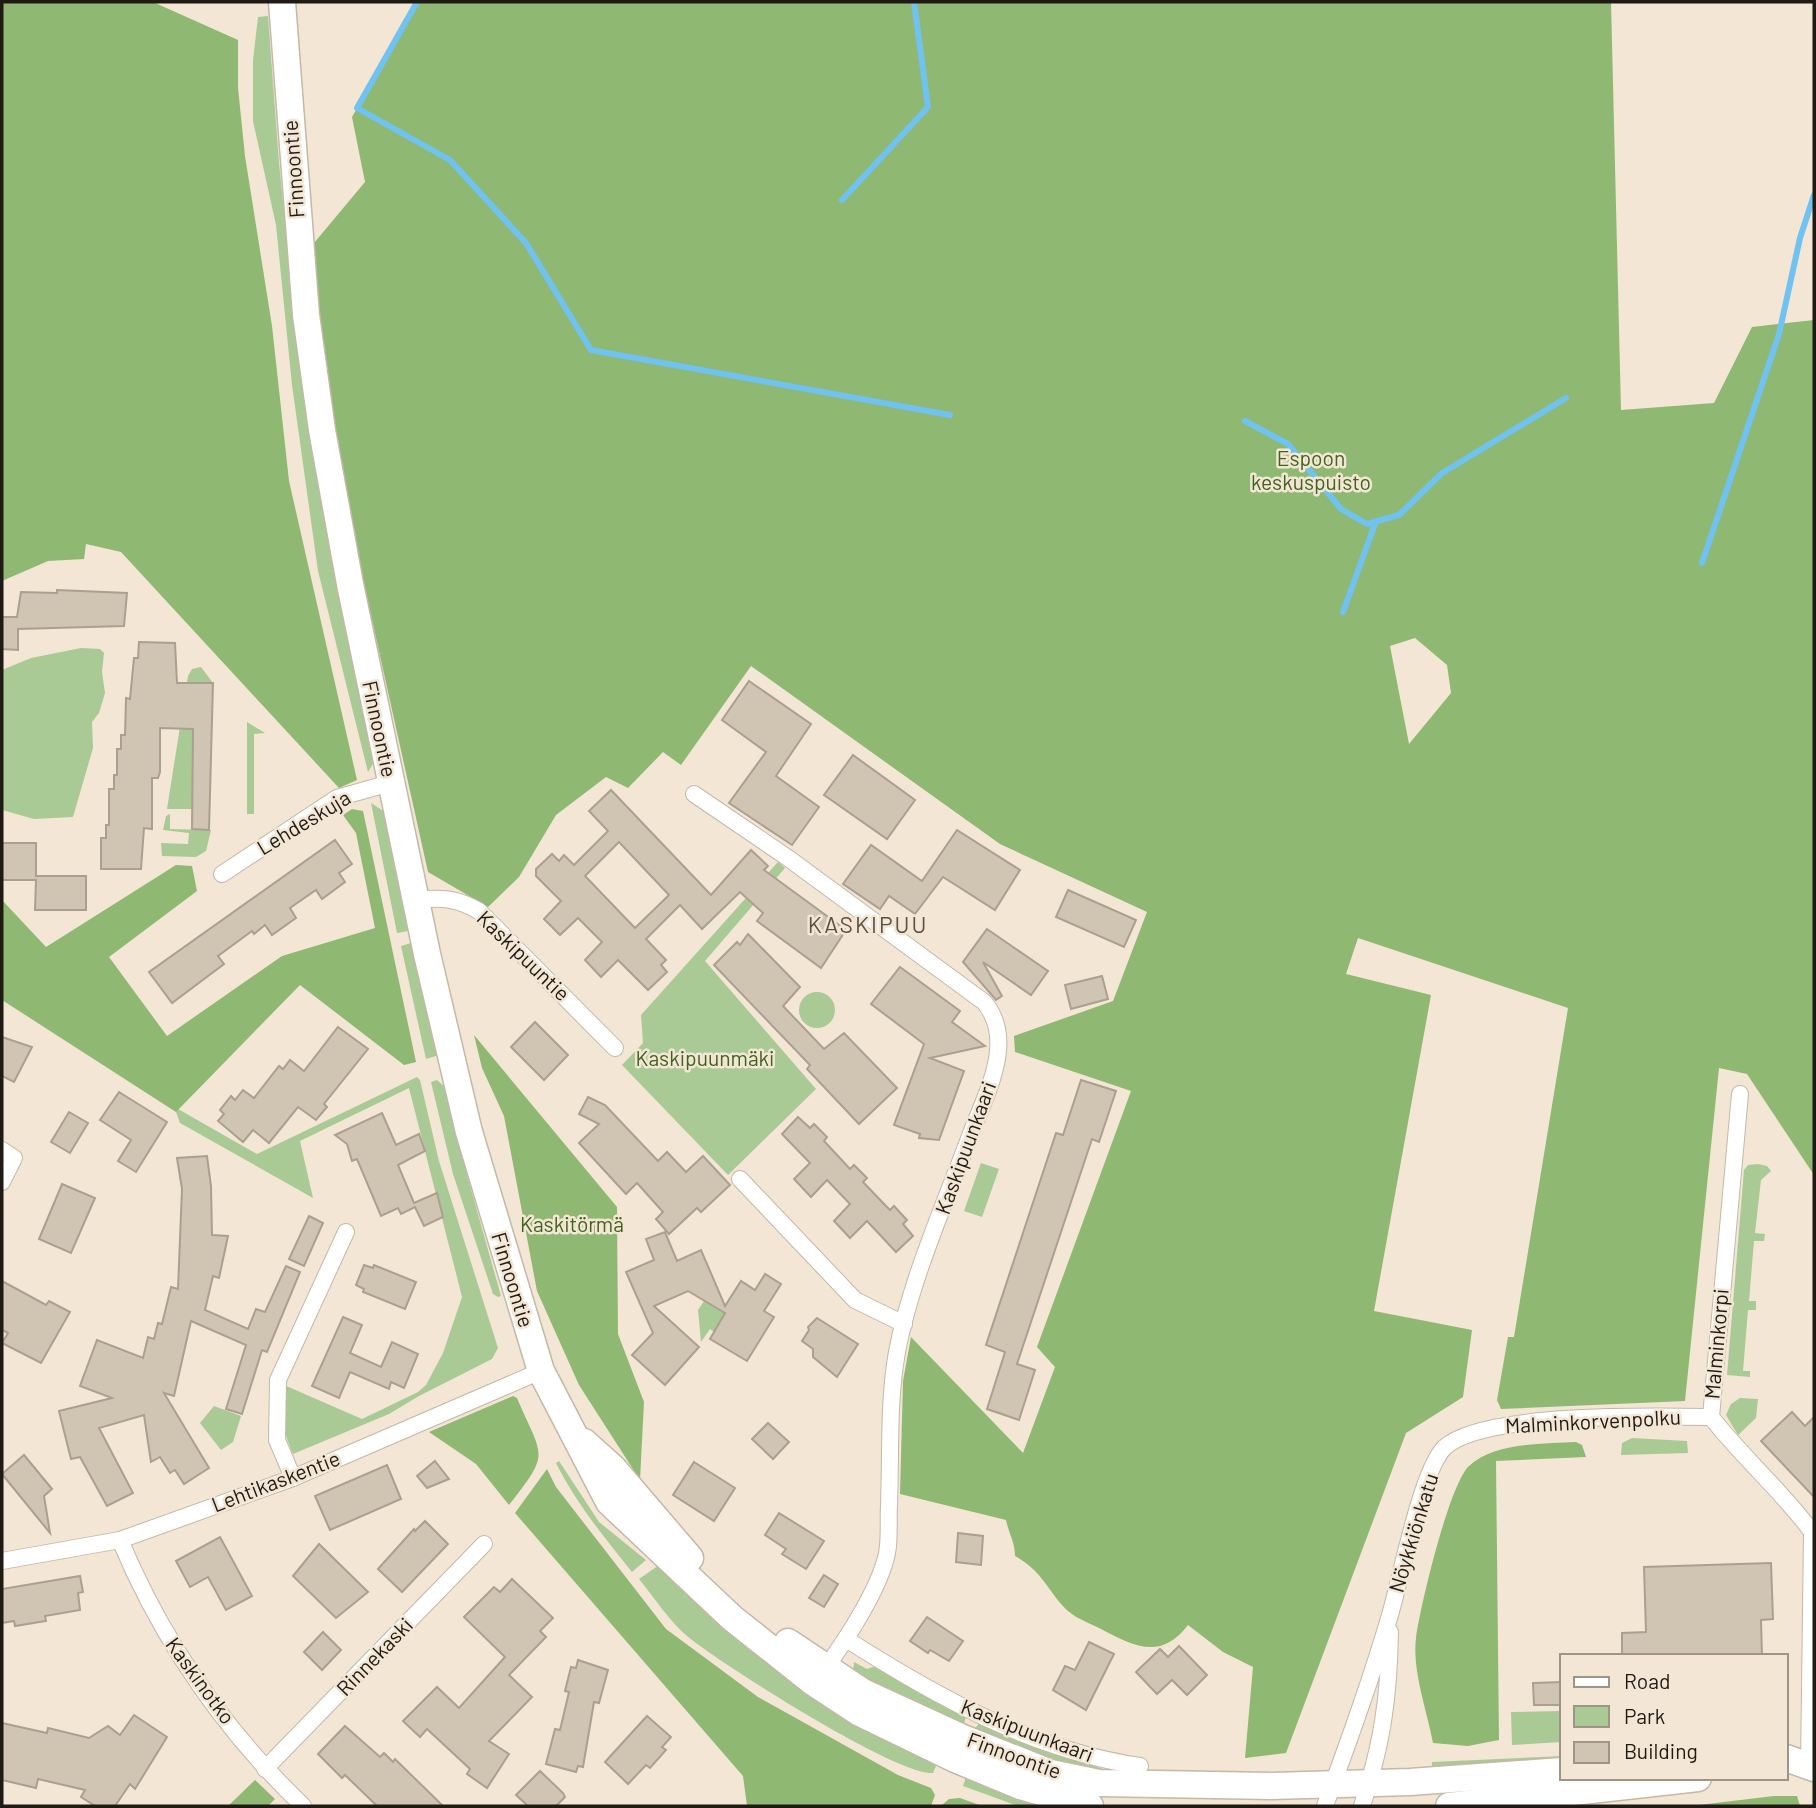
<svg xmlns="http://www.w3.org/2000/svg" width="1816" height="1808" font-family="Barlow,sans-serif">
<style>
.green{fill:#aaca95}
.forest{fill:#8fb873;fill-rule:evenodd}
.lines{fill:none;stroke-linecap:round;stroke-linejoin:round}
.stream{stroke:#70c2f1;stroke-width:6}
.building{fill:#d0c4b3;stroke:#aba08f;stroke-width:2;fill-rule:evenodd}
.minor-casing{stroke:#c4b8a7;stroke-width:18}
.primary-casing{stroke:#c4b8a7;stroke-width:29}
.minor{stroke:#fff;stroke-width:16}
.primary{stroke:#fff;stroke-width:26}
.labels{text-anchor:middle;stroke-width:5;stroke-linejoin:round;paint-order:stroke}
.street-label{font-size:21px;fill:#1f1a14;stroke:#f3e6d4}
.park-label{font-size:21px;fill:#3e641e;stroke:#f3e6d4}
.neighbourhood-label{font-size:23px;letter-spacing:2px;fill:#5b5142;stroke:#f3e6d4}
</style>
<rect width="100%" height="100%" fill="#f3e6d4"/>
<g class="green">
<path d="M 268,16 L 279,163 L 296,330 L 376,759 L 368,772 L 318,571 L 292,385 L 276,225 L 253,121 L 253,60 L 258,17 Z"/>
<path d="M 81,648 L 100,649 L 104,653 L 102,672 L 105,693 L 99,713 L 92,722 L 93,748 L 73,817 L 34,819 L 2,810 L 2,670 L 31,658 Z"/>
<path d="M 201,667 L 213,683 L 197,683 L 192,809 L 167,809 L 188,676 L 192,669 Z"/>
<path d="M 247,722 L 265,733 L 254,734 L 254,814 L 247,814 Z"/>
<path d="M 371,803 L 385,812 L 408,931 L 397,933 Z"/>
<path d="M 170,814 L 170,829 L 211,830 L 206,851 L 196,857 L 162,856 L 161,843 L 188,844 L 189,833 L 163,830 L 166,816 Z"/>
<path d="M 778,862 L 785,868 L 705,961 L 816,1089 L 728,1175 L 622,1065 L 643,1043 L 641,1015 Z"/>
<path d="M 411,943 L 439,1055 L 426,1059 L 401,946 Z"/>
<circle cx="817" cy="1010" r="18"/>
<path d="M 417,1077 L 420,1080 L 439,1161 L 498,1348 L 492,1359 L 419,1396 L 389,1414 L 293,1454 C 282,1430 281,1410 284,1385 L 362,1419 L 418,1392 L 426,1385 L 443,1353 L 462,1297 L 409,1088 L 300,1141 L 313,1198 L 180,1123 L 176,1112 L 178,1109 L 257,1154 Z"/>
<path d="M 437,1080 L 447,1089 L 467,1175 L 501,1296 L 498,1297 L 493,1294 L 453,1174 L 431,1082 Z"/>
<path d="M 981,1163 L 999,1169 L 982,1217 L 964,1211 Z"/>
<path d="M 1758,1164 L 1767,1166 L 1771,1171 L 1761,1180 L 1755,1233 L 1765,1234 L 1764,1241 L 1754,1241 L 1749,1301 L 1756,1301 L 1756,1310 L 1748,1310 L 1743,1371 L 1750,1371 L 1750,1377 L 1727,1375 L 1744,1170 L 1748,1165 Z"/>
<path d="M 704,1301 L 725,1313 L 714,1332 L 710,1329 L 701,1342 L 698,1310 Z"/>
<path d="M 1740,1398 L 1758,1399 L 1756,1418 L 1738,1435 L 1726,1415 L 1731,1404 Z"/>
<path d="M 214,1406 L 241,1416 L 233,1442 L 221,1450 L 200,1423 Z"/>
<path d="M 1632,1438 L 1687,1441 L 1688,1453 L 1621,1455 L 1622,1443 Z"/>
<path d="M 559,1461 L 599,1522 L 646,1560 L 632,1572 C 604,1537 576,1503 556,1463 Z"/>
<path d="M 662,1563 L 939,1759 L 933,1773 C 897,1776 721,1664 687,1636 C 669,1621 654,1597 639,1579 Z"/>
<path d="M 854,1662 L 867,1669 L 879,1665 L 966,1716 L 962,1731 L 907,1705 L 853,1671 Z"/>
<path d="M 1562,1711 L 1562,1742 L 1512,1745 L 1511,1712 Z"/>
<path d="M 979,1723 L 1103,1769 L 1103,1775 L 971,1735 Z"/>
<path d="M 1562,1756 L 1562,1761 L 1432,1770 L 1432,1762 Z"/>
<path d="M 968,1771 L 988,1788 L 1036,1806 L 1018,1806 L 963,1786 Z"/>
</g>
<g class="forest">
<path d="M 2,2 L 153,2 L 238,40 L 238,88 L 245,156 L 272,326 L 289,481 L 357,780 L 339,788 L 121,552 L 86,544 L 84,559 L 48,561 L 2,581 Z"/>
<path d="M 417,2 L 1611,2 L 1621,410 L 1714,403 L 1752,327 L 1814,320 L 1814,1175 L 1747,1074 L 1719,1068 L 1685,1401 L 1501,1409 L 1497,1400 L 1508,1337 L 1514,1337 L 1568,1008 L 1358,938 L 1346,974 L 1431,995 L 1374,1311 L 1472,1330 L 1463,1397 L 1406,1433 L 1286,1753 L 1245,1758 L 1253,1667 L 1223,1652 L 1188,1625 C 1161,1661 1133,1646 1101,1629 C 1092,1624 1080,1620 1072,1614 C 1050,1598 1047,1574 1015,1556 C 1015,1542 1009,1534 1006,1520 L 900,1494 L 903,1381 L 911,1337 L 1023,1453 L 1055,1367 L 1037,1347 L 1131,1091 L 1015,1052 L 1014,1036 L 1113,1001 L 1147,912 L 1000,844 L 751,666 L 681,765 L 663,752 L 628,788 L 606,777 L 556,815 L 519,877 L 488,907 L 428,872 L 347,507 L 309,249 L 365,182 L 352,117 ZM 1415,638 L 1447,665 L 1451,693 L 1409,744 L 1390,646 Z"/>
<path d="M 352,809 L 363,811 L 416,1062 L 404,1065 L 300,985 L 176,1112 L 2,1000 L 2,900 L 46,947 L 176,865 L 192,866 L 197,891 L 109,957 L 167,1036 L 282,956 L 375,928 L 356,833 L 343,815 Z"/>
<path d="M 474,1035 L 617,1207 L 618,1334 L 644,1402 L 640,1480 L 579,1385 L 537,1291 L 504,1116 L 482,1068 Z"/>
<path d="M 513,1396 L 517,1398 C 543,1459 551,1451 509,1505 L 476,1464 L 429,1432 Z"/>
<path d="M 1576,1442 L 1582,1445 L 1586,1457 L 1496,1461 L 1499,1740 L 1468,1746 L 1433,1743 C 1427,1710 1412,1671 1416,1638 C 1420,1607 1449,1485 1469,1466 C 1494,1442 1544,1444 1576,1442 Z"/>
<path d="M 547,1469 L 556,1487 L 666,1629 L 758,1697 L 898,1775 L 931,1788 L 935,1795 L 931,1806 L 747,1806 L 743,1776 L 515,1513 Z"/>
<path d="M 255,1780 L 275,1799 L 268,1806 L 228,1806 Z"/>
<path d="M 1774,1796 L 1797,1796 L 1800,1806 L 1690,1806 Z"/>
<path d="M 960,1798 L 982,1806 L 941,1806 L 949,1799 Z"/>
</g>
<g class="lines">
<g class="stream">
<path d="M 417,2 L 357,108 L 450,160 L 526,243 L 591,350 L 950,415"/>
<path d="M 842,200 L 928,107 L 914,2"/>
<path d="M 1245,421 L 1288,444 L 1341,509 L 1367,524 L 1399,515 L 1442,473 L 1566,398"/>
<path d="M 1702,563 L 1779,334 L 1800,238 L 1814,195"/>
<path d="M 1343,612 L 1376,521"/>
</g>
</g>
<g class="building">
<path d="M 57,590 L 127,593 L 124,626 L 18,629 L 18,650 L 2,649 L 2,617 L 17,617 L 21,592 L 57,593 Z"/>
<path d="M 139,642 L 175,643 L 177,683 L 213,683 L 209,830 L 192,829 L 193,729 L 160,728 L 160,772 L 158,778 L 152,778 L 152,829 L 144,828 L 141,869 L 101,869 L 101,838 L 106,838 L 106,825 L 109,825 L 109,789 L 114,789 L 114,775 L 117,775 L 117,749 L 121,749 L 121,735 L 125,735 L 126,698 L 130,699 L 134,658 L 138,658 Z"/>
<path d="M 749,681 L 811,724 L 776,776 L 819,807 L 792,845 L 729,803 L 766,752 L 722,720 Z"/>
<path d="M 853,755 L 915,800 L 887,839 L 824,795 Z"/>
<path d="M 611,790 L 711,895 L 751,850 L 768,866 L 764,870 L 846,930 L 821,968 L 757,921 L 763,913 L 740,892 L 702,929 L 680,905 L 646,939 L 666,960 L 661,965 L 667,972 L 648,990 L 618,960 L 601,977 L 585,960 L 602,942 L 578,918 L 560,935 L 544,919 L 561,901 L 536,876 L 536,869 L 552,854 L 559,861 L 564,855 L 574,865 L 608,831 L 589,811 ZM 619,842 L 669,895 L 635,928 L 585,876 Z"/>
<path d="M 957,830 L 1020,870 L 995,910 L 943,877 L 915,914 L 889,896 L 880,909 L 843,884 L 871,845 L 922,881 Z"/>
<path d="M 335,840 L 352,864 L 339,873 L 345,882 L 322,899 L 316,890 L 290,908 L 296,918 L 272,935 L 265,925 L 254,934 L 252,931 L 218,956 L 224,964 L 172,1003 L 149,972 Z"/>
<path d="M 2,843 L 36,843 L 36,876 L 86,876 L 86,910 L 35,910 L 36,880 L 2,880 Z"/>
<path d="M 1068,890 L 1136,920 L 1124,947 L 1056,917 Z"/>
<path d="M 987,929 L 1048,971 L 1031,995 L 983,962 L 1002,996 L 996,1000 L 963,962 Z"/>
<path d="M 748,934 L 800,987 L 783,1006 L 824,1049 L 844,1033 L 897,1088 L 859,1124 L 807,1069 L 810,1065 L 714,965 L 737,942 L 740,945 Z"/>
<path d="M 900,967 L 960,1011 L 952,1022 L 985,1046 L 930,1058 L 964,1071 L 939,1140 L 919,1138 L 920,1134 L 894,1125 L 924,1044 L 871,1004 Z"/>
<path d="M 1102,976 L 1108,999 L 1071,1009 L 1065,985 Z"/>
<path d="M 535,1022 L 568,1055 L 544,1080 L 511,1047 Z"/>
<path d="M 338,1027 L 368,1049 L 324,1104 L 327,1107 L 316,1120 L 298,1107 L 269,1143 L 253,1130 L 243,1142 L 218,1121 L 224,1114 L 220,1110 L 231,1096 L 235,1100 L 243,1090 L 254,1098 L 279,1066 L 283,1069 L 290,1060 L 304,1071 Z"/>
<path d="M 2,1037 L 32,1047 L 14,1082 L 2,1076 Z"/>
<path d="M 1081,1080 L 1116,1091 L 1099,1142 L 1092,1139 L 1017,1364 L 1035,1370 L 1019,1420 L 987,1409 L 1005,1352 L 986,1345 L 1056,1133 L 1063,1135 Z"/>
<path d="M 119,1092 L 167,1122 L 136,1172 L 118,1161 L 131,1140 L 100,1120 Z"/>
<path d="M 588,1097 L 605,1105 L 658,1161 L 667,1152 L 686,1172 L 703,1156 L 730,1185 L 701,1212 L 697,1208 L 669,1234 L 656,1219 L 663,1212 L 637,1183 L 626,1194 L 579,1143 L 599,1124 L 579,1114 Z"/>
<path d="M 69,1112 L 88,1123 L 70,1153 L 51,1142 Z"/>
<path d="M 382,1113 L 396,1145 L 419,1134 L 425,1151 L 398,1165 L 414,1203 L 437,1193 L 443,1217 L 424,1226 L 415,1207 L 401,1214 L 398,1208 L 381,1216 L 357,1159 L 352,1161 L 347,1144 L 335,1135 Z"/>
<path d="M 798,1117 L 810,1128 L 814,1124 L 827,1137 L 824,1141 L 850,1169 L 854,1165 L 867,1178 L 863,1182 L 886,1206 L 890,1210 L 894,1206 L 907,1220 L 903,1224 L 913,1236 L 896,1252 L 867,1221 L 850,1238 L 834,1221 L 850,1204 L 827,1180 L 811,1197 L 794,1179 L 810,1163 L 782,1134 Z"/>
<path d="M 207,1156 L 211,1186 L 212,1235 L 228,1236 L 219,1278 L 213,1276 L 205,1310 L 248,1329 L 256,1309 L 265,1312 L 286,1266 L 300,1272 L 267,1352 L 262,1350 L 242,1414 L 226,1409 L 246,1345 L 191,1321 L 174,1396 L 164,1393 L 209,1468 L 184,1484 L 175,1470 L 170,1473 L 160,1457 L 151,1462 L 144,1415 L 99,1428 L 133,1493 L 107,1506 L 80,1457 L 71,1459 L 59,1411 L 112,1398 L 80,1386 L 97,1340 L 143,1358 L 148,1337 L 154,1339 L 158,1323 L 162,1324 L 171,1287 L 178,1289 L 182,1189 L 177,1158 Z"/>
<path d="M 62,1184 L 95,1198 L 71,1253 L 39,1239 Z"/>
<path d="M 309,1216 L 323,1223 L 304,1266 L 289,1259 Z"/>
<path d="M 665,1232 L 677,1261 L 701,1250 L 725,1306 L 741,1281 L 755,1290 L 765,1274 L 781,1284 L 764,1311 L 774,1317 L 747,1361 L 710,1339 L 725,1313 L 688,1291 L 654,1306 L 699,1347 L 665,1385 L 632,1355 L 653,1333 L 626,1272 L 654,1260 L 646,1239 Z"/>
<path d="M 364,1265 L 373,1268 L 374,1265 L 416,1282 L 405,1309 L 363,1292 L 364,1289 L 356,1285 Z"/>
<path d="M 2,1281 L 46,1305 L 49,1301 L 70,1312 L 41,1363 L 2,1343 L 8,1333 L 2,1330 Z"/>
<path d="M 343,1317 L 362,1325 L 350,1353 L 381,1367 L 392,1342 L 418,1354 L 404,1388 L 391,1382 L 389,1389 L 350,1372 L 339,1398 L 312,1386 Z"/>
<path d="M 817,1318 L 858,1344 L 837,1377 L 813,1357 L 813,1349 L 802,1341 L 809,1330 L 808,1327 Z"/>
<path d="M 1792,1412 L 1805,1426 L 1814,1417 L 1814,1497 L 1761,1441 Z"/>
<path d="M 768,1423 L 789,1442 L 773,1459 L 752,1439 Z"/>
<path d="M 24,1455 L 52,1489 L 44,1496 L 50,1533 L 2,1474 Z"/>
<path d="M 435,1461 L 449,1479 L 427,1488 L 417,1476 Z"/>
<path d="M 694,1462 L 735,1488 L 714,1521 L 673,1495 Z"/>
<path d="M 387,1465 L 401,1499 L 330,1530 L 315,1496 Z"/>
<path d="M 779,1513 L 824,1541 L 806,1569 L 782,1554 L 786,1549 L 765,1535 Z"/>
<path d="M 425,1521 L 448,1544 L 402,1592 L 378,1569 L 414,1529 L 415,1531 Z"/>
<path d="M 958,1533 L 983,1536 L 981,1565 L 956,1562 Z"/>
<path d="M 220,1537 L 252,1596 L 226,1610 L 208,1577 L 190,1587 L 176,1561 Z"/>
<path d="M 319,1544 L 368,1592 L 336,1618 L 293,1576 Z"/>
<path d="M 1771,1563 L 1773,1619 L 1761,1620 L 1762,1656 L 1622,1656 L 1622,1633 L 1646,1632 L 1644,1567 Z"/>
<path d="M 824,1575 L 838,1584 L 824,1607 L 809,1598 Z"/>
<path d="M 80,1576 L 83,1592 L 78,1593 L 80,1610 L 45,1616 L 46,1621 L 15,1626 L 14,1621 L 2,1623 L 2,1589 Z"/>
<path d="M 512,1579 L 553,1618 L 540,1631 L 546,1637 L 509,1675 L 532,1697 L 489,1741 L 509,1754 L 487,1788 L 467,1774 L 470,1769 L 427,1729 L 420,1737 L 403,1721 L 437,1687 L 459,1708 L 505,1657 L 464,1617 L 494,1587 L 500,1592 Z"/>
<path d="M 927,1617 L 963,1641 L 949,1661 L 930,1650 L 928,1653 L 910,1641 Z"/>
<path d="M 323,1632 L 341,1650 L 322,1670 L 304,1652 Z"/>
<path d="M 1089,1642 L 1114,1654 L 1086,1710 L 1053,1690 L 1065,1666 L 1075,1670 Z"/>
<path d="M 1179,1646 L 1207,1675 L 1187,1695 L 1172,1680 L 1157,1694 L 1136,1672 L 1160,1649 L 1168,1657 Z"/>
<path d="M 578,1660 L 608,1670 L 599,1703 L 594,1702 L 583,1767 L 578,1766 L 576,1772 L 546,1764 L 555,1729 L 560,1730 L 569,1692 L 565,1691 L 571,1667 L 576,1668 Z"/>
<path d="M 1562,1682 L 1562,1705 L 1534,1705 L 1533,1683 Z"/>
<path d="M 134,1715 L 167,1737 L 135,1789 L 130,1784 L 115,1806 L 95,1806 L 81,1797 L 85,1790 L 38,1779 L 36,1788 L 2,1780 L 2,1723 L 47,1733 L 48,1728 L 89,1738 L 108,1726 L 120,1735 Z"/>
<path d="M 647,1716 L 671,1737 L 662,1747 L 666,1750 L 650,1768 L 646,1765 L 628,1784 L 605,1762 Z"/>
<path d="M 345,1726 L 380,1757 L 384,1753 L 393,1762 L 395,1759 L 443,1806 L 377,1806 L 345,1775 L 342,1778 L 318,1754 Z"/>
<path d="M 540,1771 L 563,1793 L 565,1797 L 556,1806 L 528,1806 L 516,1795 Z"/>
</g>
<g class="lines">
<defs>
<g id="minor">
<path d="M 694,794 L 788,858 L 984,1002 C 1017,1041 985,1095 970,1136 C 945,1203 910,1282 897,1352 C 888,1402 891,1454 889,1505 C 888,1520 890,1538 887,1553 C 880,1589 844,1643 822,1673"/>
<path d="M 222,874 L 337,798 L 390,783"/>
<path d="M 415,900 C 440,897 457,898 479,911 L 615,1048"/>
<path d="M 1740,1094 L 1711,1417 C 1743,1458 1782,1491 1812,1532 L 1809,1767"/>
<path d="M 2,1150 L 14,1158 L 2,1182"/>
<path d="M 740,1179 L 855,1300 L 904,1324"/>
<path d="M 293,1478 L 277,1440 L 278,1380 L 346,1232"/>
<path d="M 120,1540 C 162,1640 225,1731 303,1806"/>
<path d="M 2,1561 L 120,1540 L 293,1478 L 541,1371"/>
<path d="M 846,1639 C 937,1697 1032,1750 1140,1766"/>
<path d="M 265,1769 L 484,1544"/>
<path d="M 1325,1806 C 1348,1743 1371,1680 1390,1615 C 1401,1578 1421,1472 1444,1448 C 1481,1412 1658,1416 1711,1417"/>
<path d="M 1362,1806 C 1382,1744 1389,1698 1390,1632"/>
</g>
<g id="primary">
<path d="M 282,2 L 306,315 L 322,430 L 350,584 L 427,954 L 469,1132 L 541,1371 L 609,1502 L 732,1618 L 814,1683 L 858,1712 L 955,1759 L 1020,1786 L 1090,1806"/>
<path d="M 584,1442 L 613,1468 L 690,1558"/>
<path d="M 788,1642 L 863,1692 L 963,1738 L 1051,1773 L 1099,1783 L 1272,1786 L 1410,1782 L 1562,1771"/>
<path d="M 1786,1758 L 1814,1768"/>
<path d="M 1449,1806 L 1698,1778"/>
</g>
</defs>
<use href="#minor" class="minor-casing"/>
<use href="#primary" class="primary-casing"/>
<use href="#minor" class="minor"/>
<use href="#primary" class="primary"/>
</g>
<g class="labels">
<g class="street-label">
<text transform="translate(294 169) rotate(-94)" y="7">Finnoontie</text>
<text transform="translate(379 729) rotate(78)" y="7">Finnoontie</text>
<text transform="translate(304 823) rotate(-31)" y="7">Lehdeskuja</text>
<text transform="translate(523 956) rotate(44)" y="7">Kaskipuuntie</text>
<text transform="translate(966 1148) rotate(-70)" y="7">Kaskipuunkaari</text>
<text transform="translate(512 1280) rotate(73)" y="7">Finnoontie</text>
<text transform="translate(1717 1344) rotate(-85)" y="7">Malminkorpi</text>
<text transform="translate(1593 1422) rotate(-3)" y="7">Malminkorvenpolku</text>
<text transform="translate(276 1482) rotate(-21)" y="7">Lehtikaskentie</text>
<text transform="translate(1414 1533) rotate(-73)" y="7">Nöykkiönkatu</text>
<text transform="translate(375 1657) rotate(-46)" y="7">Rinnekaski</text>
<text transform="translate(200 1681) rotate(54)" y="7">Kaskinotko</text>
<text transform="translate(1027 1731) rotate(21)" y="7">Kaskipuunkaari</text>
<text transform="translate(1014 1756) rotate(20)" y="7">Finnoontie</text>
</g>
<g class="park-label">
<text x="1311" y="466">Espoon<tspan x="1311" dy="24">keskuspuisto</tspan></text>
<text x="705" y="1066">Kaskipuunmäki</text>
<text x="572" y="1232">Kaskitörmä</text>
</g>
<g class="neighbourhood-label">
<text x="868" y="933">KASKIPUU</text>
</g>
</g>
<rect width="1816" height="1808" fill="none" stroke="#1f1a14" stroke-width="7"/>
<rect x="1560" y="1654" width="228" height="126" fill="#f3e6d4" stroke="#9e9487" stroke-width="2"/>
<rect x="1574" y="1677" width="35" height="10" fill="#ffffff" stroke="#9e9487" stroke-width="2"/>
<text x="1624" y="1689" font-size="21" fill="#1f1a14">Road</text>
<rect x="1574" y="1706" width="35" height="21" fill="#aaca95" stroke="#9e9487" stroke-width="2"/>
<text x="1624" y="1724" font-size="21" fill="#1f1a14">Park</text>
<rect x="1574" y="1742" width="35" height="21" fill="#d0c4b3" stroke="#9e9487" stroke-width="2"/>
<text x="1624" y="1759" font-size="21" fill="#1f1a14">Building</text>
</svg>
